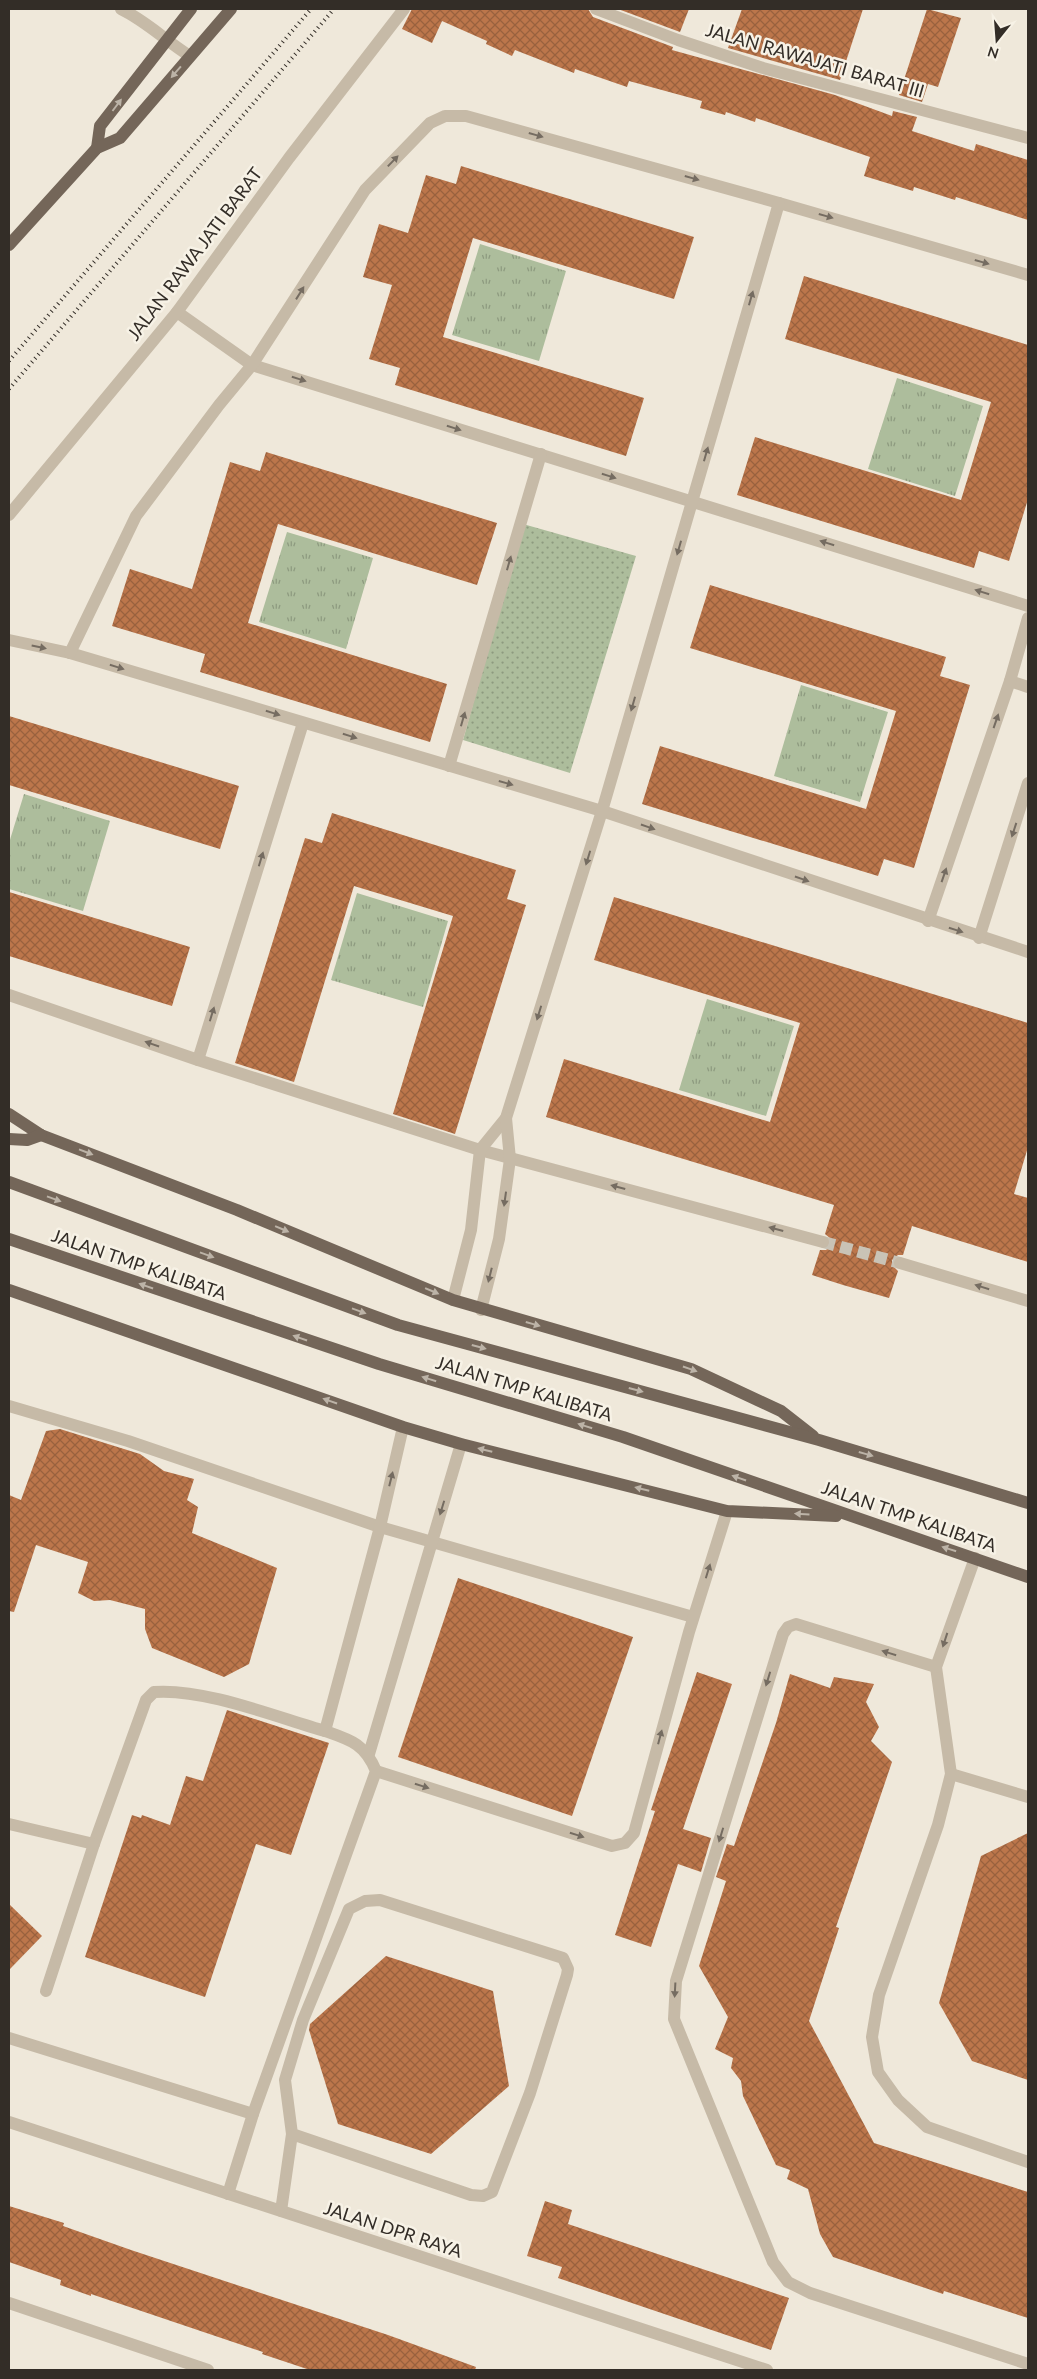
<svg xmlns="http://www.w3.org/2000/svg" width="1037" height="2379" font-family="Lato,sans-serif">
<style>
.grass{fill:url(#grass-dots)}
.park{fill:url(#park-tufts)}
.building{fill:url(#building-cross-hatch)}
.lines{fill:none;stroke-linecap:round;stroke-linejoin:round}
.minor-tunnel{stroke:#c9c3b6;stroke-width:12;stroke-dasharray:12 6;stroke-linecap:butt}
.minor{stroke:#c6baa7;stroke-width:12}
.major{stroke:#746659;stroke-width:12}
.rail{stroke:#332d27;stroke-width:4;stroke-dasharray:1 4;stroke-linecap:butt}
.oneway{fill:#bcb3a7}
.oneway2{fill:#756c61}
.labels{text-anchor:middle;stroke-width:5;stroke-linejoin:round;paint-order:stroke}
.street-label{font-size:18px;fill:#332d27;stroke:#f7f2e6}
</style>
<defs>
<pattern id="grass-dots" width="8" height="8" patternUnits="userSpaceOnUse" patternTransform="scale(1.25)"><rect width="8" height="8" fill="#adbd9c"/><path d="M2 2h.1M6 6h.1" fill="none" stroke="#8d9a7f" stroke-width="1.8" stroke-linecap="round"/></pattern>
<pattern id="park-tufts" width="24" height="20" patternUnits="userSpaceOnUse" patternTransform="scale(1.25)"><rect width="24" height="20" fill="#adbd9c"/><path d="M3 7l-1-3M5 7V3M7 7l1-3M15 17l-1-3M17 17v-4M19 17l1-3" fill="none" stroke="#8d9a7f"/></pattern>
<pattern id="building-cross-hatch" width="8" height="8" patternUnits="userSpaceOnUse" patternTransform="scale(1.25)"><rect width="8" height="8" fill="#bc764b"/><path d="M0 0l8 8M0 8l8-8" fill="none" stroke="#99613e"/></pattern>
</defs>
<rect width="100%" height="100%" fill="#efe8da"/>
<path class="grass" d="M 523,524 L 636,556 L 570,773 L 463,740 Z"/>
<g class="park">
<path d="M 480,244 L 566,271 L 539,361 L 452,335 Z"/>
<path d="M 897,378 L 983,406 L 955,496 L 868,469 Z"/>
<path d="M 287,532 L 373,558 L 346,649 L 259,622 Z"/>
<path d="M 801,685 L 888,712 L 860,802 L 774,776 Z"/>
<path d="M 24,794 L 110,821 L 83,911 L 9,889 L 9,843 Z"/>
<path d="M 357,893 L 448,921 L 423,1007 L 331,980 Z"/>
<path d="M 707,999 L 794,1026 L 766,1116 L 679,1090 Z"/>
</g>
<g class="building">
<path d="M 412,9 L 588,9 L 593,17 L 673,47 L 672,50 L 835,95 L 892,116 L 893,111 L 917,117 L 912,131 L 974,151 L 976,144 L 1028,160 L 1028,220 L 956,197 L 955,200 L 914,187 L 913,191 L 864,176 L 870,157 L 756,118 L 755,122 L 726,112 L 725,115 L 700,108 L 702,101 L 629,81 L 627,87 L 575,69 L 574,73 L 515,50 L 512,56 L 486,44 L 487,41 L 442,21 L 432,43 L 402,29 Z"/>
<path d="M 618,9 L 689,9 L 680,32 Z"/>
<path d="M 742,9 L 863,9 L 840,80 L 728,48 Z"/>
<path d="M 927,9 L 961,18 L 938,87 L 928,84 L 922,102 L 899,95 Z"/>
<path d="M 461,166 L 694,237 L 674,299 L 473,238 L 443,337 L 644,398 L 626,456 L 395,385 L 400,368 L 369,359 L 392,285 L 363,277 L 379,224 L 408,233 L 426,175 L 456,184 Z"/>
<path d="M 804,276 L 1028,345 L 1028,499 L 1009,561 L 979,551 L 974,568 L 737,495 L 755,437 L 961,500 L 991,402 L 785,339 Z"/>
<path d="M 266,452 L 497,523 L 477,585 L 278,524 L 248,623 L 447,684 L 430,742 L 200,672 L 205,654 L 112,626 L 130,569 L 192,589 L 230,462 L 260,471 Z"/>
<path d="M 710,585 L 946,657 L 940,676 L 970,685 L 914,868 L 884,859 L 878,876 L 642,804 L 660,746 L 866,809 L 896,711 L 690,648 Z"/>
<path d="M 9,716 L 239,786 L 220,849 L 9,785 Z"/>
<path d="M 332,813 L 516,870 L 507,899 L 526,905 L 455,1134 L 393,1114 L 453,916 L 354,886 L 294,1082 L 235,1063 L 305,838 L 322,843 Z"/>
<path d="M 9,892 L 190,947 L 172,1006 L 9,956 Z"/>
<path d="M 614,897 L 1028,1023 L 1028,1147 L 1014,1194 L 1028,1198 L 1028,1262 L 912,1226 L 903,1255 L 898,1255 L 892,1260 L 892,1265 L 898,1271 L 889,1298 L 843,1285 L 812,1275 L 820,1250 L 826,1250 L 831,1245 L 831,1239 L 825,1234 L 834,1205 L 546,1117 L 564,1059 L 770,1122 L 800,1023 L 594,960 Z"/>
<path d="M 60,1429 L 140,1454 L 164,1471 L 194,1479 L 187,1500 L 198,1507 L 192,1533 L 277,1568 L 249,1664 L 224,1677 L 152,1648 L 145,1629 L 145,1609 L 110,1600 L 94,1601 L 78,1593 L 88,1562 L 36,1545 L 14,1612 L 9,1611 L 9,1495 L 21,1500 L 46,1431 Z"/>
<path d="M 458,1578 L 633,1637 L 572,1816 L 398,1757 Z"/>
<path d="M 697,1672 L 732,1684 L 683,1829 L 711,1838 L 701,1872 L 678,1864 L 651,1947 L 615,1935 L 655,1811 L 651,1810 Z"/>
<path d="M 790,1674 L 830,1688 L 834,1677 L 874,1684 L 866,1702 L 879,1727 L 871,1741 L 892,1762 L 836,1927 L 839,1928 L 809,2021 L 874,2143 L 1028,2192 L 1028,2318 L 944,2291 L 943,2294 L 833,2257 L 820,2234 L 808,2189 L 787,2179 L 790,2170 L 776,2165 L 743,2096 L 741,2081 L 731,2068 L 733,2058 L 715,2049 L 728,2017 L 699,1966 L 726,1881 L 716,1877 L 727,1844 L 734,1846 L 776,1723 Z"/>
<path d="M 227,1710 L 329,1743 L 291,1855 L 256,1844 L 205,1997 L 85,1957 L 132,1815 L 141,1818 L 142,1815 L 170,1825 L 186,1776 L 203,1781 Z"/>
<path d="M 1028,1833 L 1028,2080 L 972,2061 L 939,2003 L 981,1856 Z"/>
<path d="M 9,1904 L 42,1936 L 9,1970 Z"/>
<path d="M 386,1956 L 493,1991 L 509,2086 L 431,2154 L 338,2124 L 309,2030 L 310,2024 Z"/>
<path d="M 545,2201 L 572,2210 L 568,2224 L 789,2298 L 771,2350 L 558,2278 L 562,2267 L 527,2256 Z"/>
<path d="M 9,2206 L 64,2223 L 63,2226 L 131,2250 L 388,2335 L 476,2367 L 475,2370 L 310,2370 L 262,2354 L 263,2352 L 91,2294 L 91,2296 L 60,2285 L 61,2280 L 9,2262 Z"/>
</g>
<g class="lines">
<path class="minor-tunnel" d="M 823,1242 L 900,1263"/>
<g class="minor">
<path d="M 121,9 C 146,21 166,41 190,56"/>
<path d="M 596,9 L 678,40 L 763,68 L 1028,138"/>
<path d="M 177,312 L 252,365 L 1028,606"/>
<path d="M 9,515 L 177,312 L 289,158 L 404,9"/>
<path d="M 9,640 L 70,653 L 602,811 L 1028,952"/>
<path d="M 70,653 L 136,516 L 219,405 L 252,365 L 365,190 L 430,123 L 445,116 L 466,116 L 779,203 L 1028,275"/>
<path d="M 1010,681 L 1028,687"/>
<path d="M 449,766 L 541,454"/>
<path d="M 928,921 L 1010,681 L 1028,618"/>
<path d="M 979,938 L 1028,783"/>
<path d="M 9,995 L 198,1060 L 480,1150 L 823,1242"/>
<path d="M 198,1060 L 303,723"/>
<path d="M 900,1263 L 1028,1301"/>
<path d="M 453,1300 L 471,1230 L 480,1150 L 506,1118 L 602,811 L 779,203"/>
<path d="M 481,1310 L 499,1239 L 510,1159 L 506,1118"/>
<path d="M 9,1406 L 128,1441 L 380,1527 L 693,1617"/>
<path d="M 975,1558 L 936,1667 L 951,1774 L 938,1825 L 879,1995 L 872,2037 L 878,2072 L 898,2100 L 927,2127 L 1028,2162"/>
<path d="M 936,1667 L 796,1624 L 788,1627 L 783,1634 L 676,1981 L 674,2019 L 773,2262 L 788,2282 L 810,2293 L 1028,2364"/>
<path d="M 369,1754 L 461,1444"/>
<path d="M 376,1771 L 612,1846 L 625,1843 L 634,1833 L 689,1632 L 727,1511"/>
<path d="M 951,1774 L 1028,1797"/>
<path d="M 9,1824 L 94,1844 L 146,1700 L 154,1692 C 204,1688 276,1717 325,1731"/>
<path d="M 46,1991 L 94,1844"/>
<path d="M 9,2038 L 253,2114"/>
<path d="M 9,2122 L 767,2370"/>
<path d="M 228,2194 L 253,2114 L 376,1771 C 365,1744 351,1740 325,1731 L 380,1527 L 403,1427"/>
<path d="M 281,2211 L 292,2134 L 285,2080 L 303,2020 L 349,1909 L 365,1901 L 380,1900 L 563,1958 L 568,1969 L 567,1975 L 530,2093 L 492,2192 L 483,2196 L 471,2195 L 292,2134"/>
<path d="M 9,2303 L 208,2370"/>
</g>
<g class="major">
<path d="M 97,148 L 100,126 L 191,9"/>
<path d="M 9,245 L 97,148 L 120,138 L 231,9"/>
<path d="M 9,1114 L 41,1135 L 237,1210 L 453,1300 L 691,1369 L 781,1411 L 813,1436"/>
<path d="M 9,1139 L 27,1140 L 41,1135"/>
<path d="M 9,1182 L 398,1325 L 819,1440 L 1028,1503"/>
<path d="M 9,1239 L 379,1364 L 623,1437 L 1028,1577"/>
<path d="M 9,1290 L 403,1427 L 461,1444 L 727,1511 L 836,1516"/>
</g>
<g class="rail">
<path d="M 9,361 L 311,9"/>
<path d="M 9,389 L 334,9"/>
</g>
</g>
<defs><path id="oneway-solid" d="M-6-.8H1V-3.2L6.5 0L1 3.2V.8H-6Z" transform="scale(1.25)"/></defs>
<g class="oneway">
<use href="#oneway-solid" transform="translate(176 72) rotate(131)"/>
<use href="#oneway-solid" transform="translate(117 105) rotate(-53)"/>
<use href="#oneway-solid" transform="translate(86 1152) rotate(21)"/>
<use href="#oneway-solid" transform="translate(54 1199) rotate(20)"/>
<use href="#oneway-solid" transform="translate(282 1229) rotate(23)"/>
<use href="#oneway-solid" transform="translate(207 1255) rotate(20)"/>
<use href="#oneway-solid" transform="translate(146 1286) rotate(-161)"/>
<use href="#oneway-solid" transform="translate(432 1291) rotate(23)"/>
<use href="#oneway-solid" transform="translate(359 1311) rotate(20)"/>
<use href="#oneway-solid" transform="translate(533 1324) rotate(16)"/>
<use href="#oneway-solid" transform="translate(300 1338) rotate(-161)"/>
<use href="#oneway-solid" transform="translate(479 1347) rotate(15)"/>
<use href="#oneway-solid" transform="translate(690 1369) rotate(19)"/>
<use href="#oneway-solid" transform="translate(429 1379) rotate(-163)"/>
<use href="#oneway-solid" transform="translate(636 1390) rotate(15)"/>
<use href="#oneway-solid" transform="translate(330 1401) rotate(-161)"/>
<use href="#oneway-solid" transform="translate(585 1426) rotate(-163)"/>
<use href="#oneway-solid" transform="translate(485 1450) rotate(-166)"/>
<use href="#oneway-solid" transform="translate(866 1454) rotate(16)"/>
<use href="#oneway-solid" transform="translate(739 1478) rotate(-161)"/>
<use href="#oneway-solid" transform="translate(642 1489) rotate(-166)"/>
<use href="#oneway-solid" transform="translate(802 1514) rotate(-177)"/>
<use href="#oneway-solid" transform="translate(949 1549) rotate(-162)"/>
</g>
<g class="oneway2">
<use href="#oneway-solid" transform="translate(536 135) rotate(16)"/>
<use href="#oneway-solid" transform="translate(393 161) rotate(-46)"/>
<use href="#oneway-solid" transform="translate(692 178) rotate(16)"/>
<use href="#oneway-solid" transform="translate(826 216) rotate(16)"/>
<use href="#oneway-solid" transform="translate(982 262) rotate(16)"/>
<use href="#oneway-solid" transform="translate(300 293) rotate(-58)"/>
<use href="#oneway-solid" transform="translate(751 298) rotate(-74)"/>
<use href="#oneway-solid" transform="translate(299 379) rotate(17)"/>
<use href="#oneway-solid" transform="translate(454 428) rotate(17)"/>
<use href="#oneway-solid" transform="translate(706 454) rotate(-74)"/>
<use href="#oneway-solid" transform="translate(609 476) rotate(17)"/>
<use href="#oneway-solid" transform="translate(827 543) rotate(-163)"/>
<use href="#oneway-solid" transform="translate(679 548) rotate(106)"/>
<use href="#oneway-solid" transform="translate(509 563) rotate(-74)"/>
<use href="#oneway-solid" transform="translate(982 592) rotate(-163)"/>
<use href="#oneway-solid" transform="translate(39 647) rotate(12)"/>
<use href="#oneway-solid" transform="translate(117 667) rotate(17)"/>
<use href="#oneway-solid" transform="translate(633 704) rotate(106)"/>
<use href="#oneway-solid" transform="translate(273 713) rotate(17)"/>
<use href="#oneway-solid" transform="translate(463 719) rotate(-74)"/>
<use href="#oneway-solid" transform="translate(996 721) rotate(-71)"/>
<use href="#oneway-solid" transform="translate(350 736) rotate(17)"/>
<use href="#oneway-solid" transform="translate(506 783) rotate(16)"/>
<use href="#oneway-solid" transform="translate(648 827) rotate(19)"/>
<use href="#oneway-solid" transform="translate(1014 830) rotate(108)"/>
<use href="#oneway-solid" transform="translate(588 858) rotate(107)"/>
<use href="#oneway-solid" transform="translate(261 859) rotate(-73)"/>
<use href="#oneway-solid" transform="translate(944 875) rotate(-71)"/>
<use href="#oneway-solid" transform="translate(802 879) rotate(19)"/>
<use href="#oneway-solid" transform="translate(956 930) rotate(18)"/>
<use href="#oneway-solid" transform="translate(539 1013) rotate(107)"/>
<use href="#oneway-solid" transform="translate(212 1014) rotate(-73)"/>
<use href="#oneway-solid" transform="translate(152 1044) rotate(-161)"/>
<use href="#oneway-solid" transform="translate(618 1187) rotate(-165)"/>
<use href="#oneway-solid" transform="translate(505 1199) rotate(98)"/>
<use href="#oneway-solid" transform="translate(776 1229) rotate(-165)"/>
<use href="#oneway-solid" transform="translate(490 1275) rotate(104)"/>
<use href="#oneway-solid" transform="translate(982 1287) rotate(-163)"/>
<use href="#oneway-solid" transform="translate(391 1479) rotate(-76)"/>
<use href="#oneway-solid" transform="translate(442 1508) rotate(107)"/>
<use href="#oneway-solid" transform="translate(708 1571) rotate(-73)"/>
<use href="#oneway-solid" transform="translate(945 1640) rotate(108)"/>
<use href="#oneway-solid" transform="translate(889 1653) rotate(-163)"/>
<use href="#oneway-solid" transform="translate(768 1679) rotate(107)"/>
<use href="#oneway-solid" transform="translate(660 1737) rotate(-75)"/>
<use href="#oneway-solid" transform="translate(422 1786) rotate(18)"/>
<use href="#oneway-solid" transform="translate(577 1835) rotate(18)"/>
<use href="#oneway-solid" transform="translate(721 1835) rotate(107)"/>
<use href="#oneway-solid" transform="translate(675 1990) rotate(93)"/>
</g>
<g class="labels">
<g class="street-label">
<text transform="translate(815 61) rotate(16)" y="6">JALAN RAWAJATI BARAT III</text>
<text transform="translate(195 254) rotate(-53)" y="6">JALAN RAWA JATI BARAT</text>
<text transform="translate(139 1265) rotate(19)" y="6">JALAN TMP KALIBATA</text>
<text transform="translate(524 1389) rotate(17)" y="6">JALAN TMP KALIBATA</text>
<text transform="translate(909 1517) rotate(19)" y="6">JALAN TMP KALIBATA</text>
<text transform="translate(393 2230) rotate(18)" y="6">JALAN DPR RAYA</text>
</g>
</g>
<rect width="1037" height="2379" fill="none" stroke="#332d27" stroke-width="20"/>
<g transform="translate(997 40) rotate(197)" stroke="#f7f2e6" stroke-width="4" paint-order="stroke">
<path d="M0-4L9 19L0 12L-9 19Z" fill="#332d27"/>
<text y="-8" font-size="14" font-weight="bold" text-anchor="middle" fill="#332d27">N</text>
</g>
</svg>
